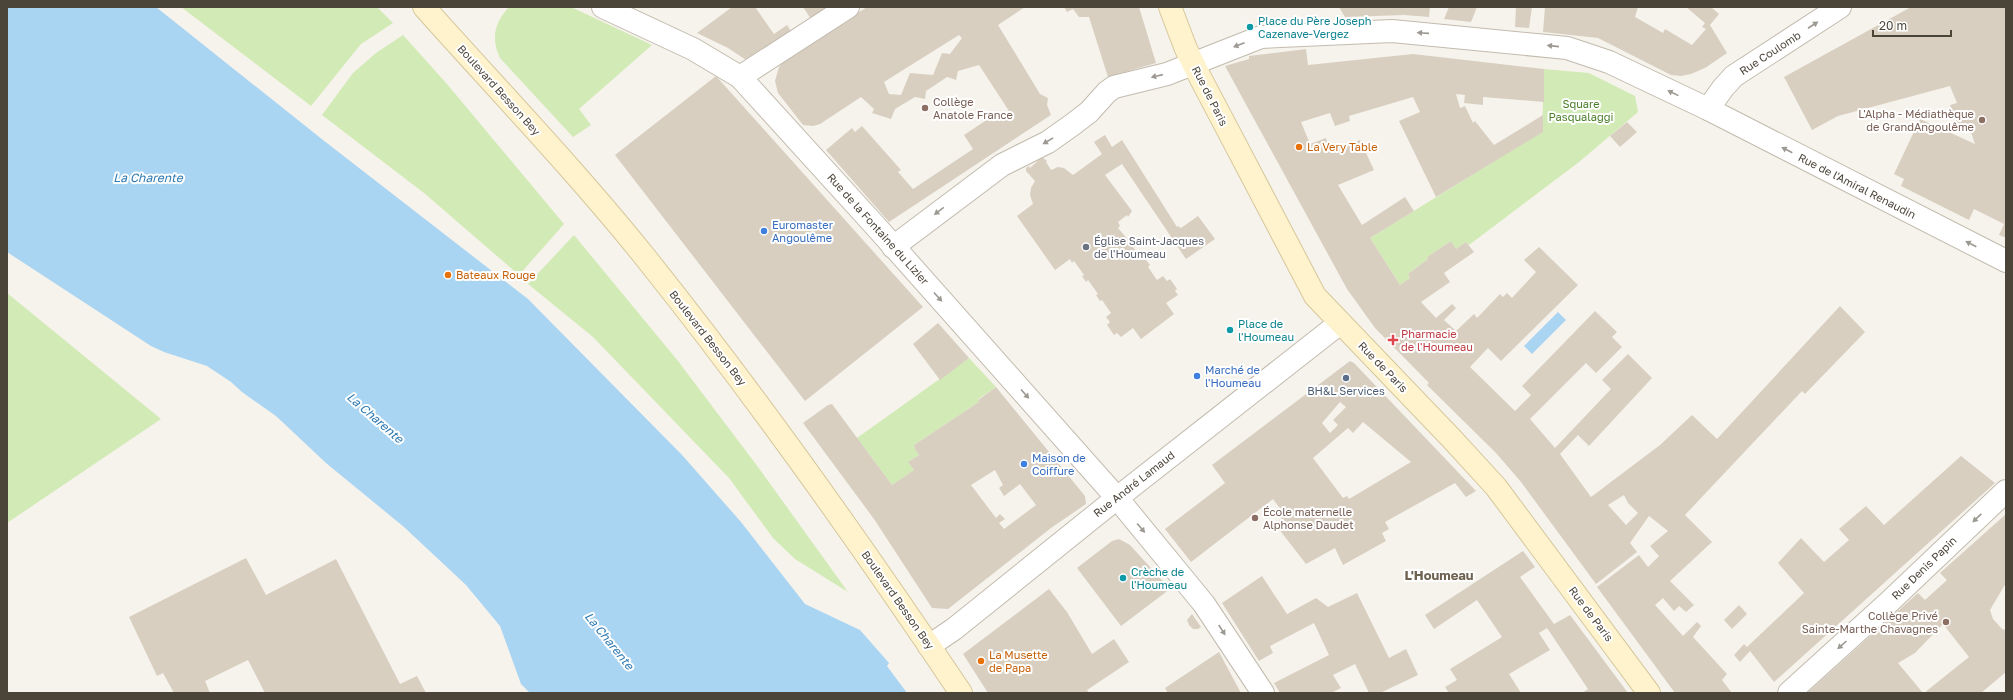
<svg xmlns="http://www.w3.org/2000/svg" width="2013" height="700" font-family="'Golos Text',sans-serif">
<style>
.green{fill:#d2eab5}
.water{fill:#a9d4f2}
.building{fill:#d8cfc1;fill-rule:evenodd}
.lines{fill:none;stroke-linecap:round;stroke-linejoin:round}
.street-casing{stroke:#c2bbae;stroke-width:24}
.secondary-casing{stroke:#d6c79b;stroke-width:24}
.street{stroke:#fff;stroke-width:22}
.secondary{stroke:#fff3cd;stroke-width:22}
.oneway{fill:#9c9892}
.culture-dot{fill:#0f9aa8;stroke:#fff;stroke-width:1.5}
.education-dot{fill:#8d6e63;stroke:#fff;stroke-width:1.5}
.food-dot{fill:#e8710a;stroke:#fff;stroke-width:1.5}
.shop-dot{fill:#3f7fe0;stroke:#fff;stroke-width:1.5}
.worship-dot{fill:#6b7280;stroke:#fff;stroke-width:1.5}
.health-dot{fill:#e0444e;stroke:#fff;stroke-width:1.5}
.service-dot{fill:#5c6f8a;stroke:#fff;stroke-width:1.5}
.labels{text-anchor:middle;stroke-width:4;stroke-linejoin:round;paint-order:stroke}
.culture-label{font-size:11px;fill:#0d838f;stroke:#fff;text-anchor:start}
.street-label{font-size:11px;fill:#4b4439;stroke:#fff}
.education-label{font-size:11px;fill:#785e54;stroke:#fff;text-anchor:start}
.park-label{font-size:11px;fill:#4a7f2a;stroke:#fff}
.food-label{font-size:11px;fill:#c56008;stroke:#fff;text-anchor:start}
.shop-label{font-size:11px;fill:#366cbe;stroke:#fff;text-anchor:start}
.worship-label{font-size:11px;fill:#5b616d;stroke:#fff;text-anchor:start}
.health-label{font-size:11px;fill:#be3a42;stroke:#fff;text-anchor:start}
.service-label{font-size:11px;fill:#4e5e75;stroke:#fff}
.water-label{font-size:12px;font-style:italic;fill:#2e7ab2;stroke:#fff}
.quarter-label{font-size:13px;font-weight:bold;fill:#6e6250;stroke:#fff}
</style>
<rect width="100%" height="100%" fill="#f6f3ec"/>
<g class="green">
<path d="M 181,7 L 377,7 L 393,23 L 361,44 L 311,106 Z"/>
<path d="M 509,7 L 571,7 L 652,45 L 579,109 L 591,125 L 573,137 L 500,58 C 491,39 494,23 509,7 Z"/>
<path d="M 403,35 L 447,84 L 564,224 L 519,275 L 424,193 L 322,115 L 353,73 L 376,53 Z"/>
<path d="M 1544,69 L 1589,73 L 1635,96 L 1638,112 L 1579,162 L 1469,245 L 1466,242 L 1456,249 L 1451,241 L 1427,257 L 1428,259 L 1408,274 L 1410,278 L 1400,285 L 1370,238 L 1542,132 Z"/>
<path d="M 574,235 L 678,361 L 758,467 L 848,592 L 795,559 L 773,538 L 729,478 L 593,337 L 528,284 Z"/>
<path d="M 7,293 L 161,419 L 7,523 Z"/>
<path d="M 969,358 L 996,387 L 978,399 L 979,402 L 914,445 L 915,449 L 919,455 L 908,462 L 914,470 L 892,485 L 857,438 Z"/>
</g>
<g class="water">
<path d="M 7,7 L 156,7 L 323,140 L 528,299 L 682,455 L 741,522 L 805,604 L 860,630 L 889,663 L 887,666 L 907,693 L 530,693 L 521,684 L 500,626 L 466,585 L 404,527 L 326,463 L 276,416 L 242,392 L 231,382 L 207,366 L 164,352 L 151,346 L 7,252 Z"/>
<path d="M 1558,312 L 1566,320 L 1532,354 L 1524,346 Z"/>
</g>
<g class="building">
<path d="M 732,7 L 755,7 L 774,34 L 787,25 L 792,33 L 749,62 L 728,48 L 697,33 Z"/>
<path d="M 803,7 L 829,7 L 811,19 Z"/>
<path d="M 867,7 L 1025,7 L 998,25 L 1040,94 L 1048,98 L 1047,105 L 1051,115 L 889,222 L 826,150 L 852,128 L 855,132 L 862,126 L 901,170 L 898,172 L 913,189 L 973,149 L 964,135 L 991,117 L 994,121 L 1009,111 L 979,65 L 958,71 L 956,80 L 947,77 L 926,91 L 925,99 L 915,97 L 895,109 L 891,119 L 872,113 L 874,109 L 861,97 L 820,124 L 813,126 L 803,125 L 778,93 L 775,81 L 779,67 L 785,60 ZM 959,35 L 962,38 L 950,54 L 942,53 L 933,75 L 910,73 L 901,95 L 889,94 L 884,82 Z"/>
<path d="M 1064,7 L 1139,7 L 1156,63 L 1108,77 L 1089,17 L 1079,17 L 1073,9 L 1067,12 Z"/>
<path d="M 1339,7 L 1430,7 L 1429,17 L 1404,15 L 1345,17 Z"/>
<path d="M 1449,7 L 1477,7 L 1471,22 L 1444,19 Z"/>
<path d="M 1516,7 L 1532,7 L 1529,28 L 1515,27 Z"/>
<path d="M 1545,7 L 1638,7 L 1635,17 L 1663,33 L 1665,29 L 1692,45 L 1706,29 L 1702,27 L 1705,23 L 1686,7 L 1711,7 L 1719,14 L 1710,25 L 1727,53 L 1705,68 L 1691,74 L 1681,76 L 1671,75 L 1598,38 L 1543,32 Z"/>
<path d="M 1911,7 L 2006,7 L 2006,238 L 1999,235 L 2004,224 L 1974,209 L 1969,220 L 1901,186 L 1904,179 L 1894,174 L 1920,119 L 1975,144 L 1968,124 L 1959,127 L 1950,105 L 1957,103 L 1950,86 L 1838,116 L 1812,130 L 1784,77 Z"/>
<path d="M 1306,49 L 1308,65 L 1413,54 L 1544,69 L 1544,102 L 1483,97 L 1483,105 L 1464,103 L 1465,95 L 1456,94 L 1460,108 L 1465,106 L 1473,123 L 1475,121 L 1494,145 L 1543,115 L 1543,132 L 1436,197 L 1399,121 L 1420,112 L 1413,97 L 1349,116 L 1350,121 L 1335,126 L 1330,113 L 1301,122 L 1310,144 L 1326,138 L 1330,151 L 1360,140 L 1374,170 L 1338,185 L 1362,225 L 1405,197 L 1414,211 L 1370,238 L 1400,285 L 1410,278 L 1408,274 L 1428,259 L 1427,257 L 1451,241 L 1456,249 L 1466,242 L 1474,252 L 1444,273 L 1450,282 L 1421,302 L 1436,318 L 1452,304 L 1456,308 L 1444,320 L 1456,331 L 1474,314 L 1477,318 L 1500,294 L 1503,297 L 1507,293 L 1512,298 L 1536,272 L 1524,260 L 1539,247 L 1578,285 L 1501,361 L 1488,348 L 1470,367 L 1515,411 L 1531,395 L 1522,386 L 1595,311 L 1617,332 L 1612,337 L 1622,347 L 1596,373 L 1586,363 L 1530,419 L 1555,448 L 1611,389 L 1602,380 L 1628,354 L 1652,378 L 1589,446 L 1578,435 L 1560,454 L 1591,497 L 1660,445 L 1692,415 L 1717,439 L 1840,306 L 1865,332 L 1805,394 L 1802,391 L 1685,515 L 1712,542 L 1670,581 L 1694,605 L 1686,612 L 1679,606 L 1674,611 L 1663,598 L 1655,605 L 1683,636 L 1697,622 L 1701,626 L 1693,637 L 1727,674 L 1722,680 L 1732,693 L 1675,693 L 1597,587 L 1639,555 L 1648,567 L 1659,556 L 1650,546 L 1668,531 L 1649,516 L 1630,543 L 1637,552 L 1596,584 L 1521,482 L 1496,453 L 1427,385 L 1429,383 L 1375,328 L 1347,289 L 1225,66 L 1249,59 L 1249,56 ZM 1624,495 L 1628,503 L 1638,513 L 1626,525 L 1608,505 Z"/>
<path d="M 716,76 L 923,307 L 805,401 L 615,155 Z"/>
<path d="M 1627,122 L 1637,132 L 1620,147 L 1610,136 Z"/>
<path d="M 1105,135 L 1112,147 L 1122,140 L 1177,227 L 1178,226 L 1181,228 L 1198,216 L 1215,239 L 1186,259 L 1122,164 L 1105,175 L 1132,211 L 1128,217 L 1127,215 L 1118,222 L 1120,226 L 1118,228 L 1129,241 L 1132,240 L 1136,246 L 1133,247 L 1143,260 L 1145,259 L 1150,265 L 1148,267 L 1157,280 L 1163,276 L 1167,281 L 1170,279 L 1177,289 L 1175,291 L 1178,295 L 1166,303 L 1174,314 L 1141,339 L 1133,328 L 1121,337 L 1117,333 L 1114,335 L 1107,325 L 1110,322 L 1106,317 L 1111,313 L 1102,300 L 1100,301 L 1096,295 L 1098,294 L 1088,280 L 1086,282 L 1082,276 L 1084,275 L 1074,261 L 1072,263 L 1070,259 L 1055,270 L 1017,216 L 1033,204 L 1030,195 L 1031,188 L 1035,181 L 1026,171 L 1026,168 L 1029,166 L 1030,168 L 1042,157 L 1047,161 L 1046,162 L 1051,170 L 1058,167 L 1064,168 L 1073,175 L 1102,154 L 1094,142 Z"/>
<path d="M 938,323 L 969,358 L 940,380 L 913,344 Z"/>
<path d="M 1350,361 L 1354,363 L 1476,491 L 1466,497 L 1455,483 L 1385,522 L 1389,529 L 1382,533 L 1386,541 L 1343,565 L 1335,548 L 1306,564 L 1275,524 L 1285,515 L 1273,499 L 1191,562 L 1165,529 L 1225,483 L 1212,465 ZM 1340,402 L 1346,407 L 1333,420 L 1338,425 L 1330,433 L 1322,423 ZM 1363,422 L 1411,462 L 1349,499 L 1347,496 L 1343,498 L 1313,458 L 1348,428 L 1353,433 Z"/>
<path d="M 996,387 L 1085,496 L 1086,504 L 1051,528 L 948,609 L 932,608 L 874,519 L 803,423 L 828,405 L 832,404 L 892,485 L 914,470 L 908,462 L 919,455 L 915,449 L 914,445 L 979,402 L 978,400 ZM 995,470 L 1003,485 L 999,488 L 1004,496 L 1020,484 L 1036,505 L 1004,529 L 999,523 L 1005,519 L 1000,514 L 996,518 L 971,485 Z"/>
<path d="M 1961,456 L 1995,483 L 1774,682 L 1750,651 L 1740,662 L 1734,655 L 1744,644 L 1747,647 L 1804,593 L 1778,563 L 1801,538 L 1824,562 L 1849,540 L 1839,529 L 1866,506 L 1884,525 Z"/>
<path d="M 2006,514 L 2006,583 L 1990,610 L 1993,619 L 2002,629 L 2006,630 L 2006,672 L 1981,693 L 1924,693 L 1969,657 L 1943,624 L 1915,653 L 1898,663 L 1923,693 L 1807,693 L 1918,593 L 1925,600 L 1947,580 L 1940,573 Z"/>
<path d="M 1119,539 L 1130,545 L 1170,589 L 1121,626 L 1077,568 L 1112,541 Z"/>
<path d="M 1523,551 L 1535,567 L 1520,577 L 1554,624 L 1570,615 L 1628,693 L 1582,693 L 1588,689 L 1547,628 L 1539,633 L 1550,650 L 1509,674 L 1521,693 L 1449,693 L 1445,687 L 1457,680 L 1450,669 L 1502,637 L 1477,600 L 1434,629 L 1425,615 Z"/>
<path d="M 246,558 L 266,595 L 336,559 L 400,684 L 417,676 L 426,693 L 265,693 L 248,660 L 205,681 L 210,693 L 174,693 L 163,673 L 157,676 L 129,617 Z"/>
<path d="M 1262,576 L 1287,614 L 1316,598 L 1328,607 L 1357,593 L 1389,658 L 1406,649 L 1418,675 L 1380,693 L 1369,693 L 1355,664 L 1333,675 L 1341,688 L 1331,693 L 1280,693 L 1274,683 L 1329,655 L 1314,623 L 1270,646 L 1273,653 L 1259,661 L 1222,603 Z"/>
<path d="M 1049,589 L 1067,612 L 1092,654 L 1114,639 L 1129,662 L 1087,690 L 1089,693 L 988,693 L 963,654 Z"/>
<path d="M 1739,605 L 1747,614 L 1732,629 L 1724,620 Z"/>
<path d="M 1192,614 L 1201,627 L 1198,629 L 1193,629 L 1189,625 L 1187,620 Z"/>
<path d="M 1219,652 L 1241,693 L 1168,693 L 1165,688 Z"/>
</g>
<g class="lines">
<defs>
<g id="street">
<path d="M 603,7 L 693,49 L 740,77 L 879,230 L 1117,498 L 1204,604 L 1263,693"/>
<path d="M 740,77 L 848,7"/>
<path d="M 1708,109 L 1723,88 L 1734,76 L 1840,7"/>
<path d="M 893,247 L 1002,165 L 1048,142 L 1072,125 L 1089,112 L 1107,92 L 1114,87 L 1167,74 L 1261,37 L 1392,31 L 1567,48 L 1609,62 L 1708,109 L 2006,261"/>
<path d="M 929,646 L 954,629 L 1117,498 L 1340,323"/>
<path d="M 1789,693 L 1887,604 L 2006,491"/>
</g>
<g id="secondary">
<path d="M 424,7 C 498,90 575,170 645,257 C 757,397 861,544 961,693"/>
<path d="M 1170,7 L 1186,49 L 1201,79 L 1315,296 L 1452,439 L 1496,487 L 1649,693"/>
</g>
</defs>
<use href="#street" class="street-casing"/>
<use href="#secondary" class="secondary-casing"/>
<use href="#street" class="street"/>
<use href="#secondary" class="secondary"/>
</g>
<defs><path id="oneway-solid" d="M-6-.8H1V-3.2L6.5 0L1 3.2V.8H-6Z"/></defs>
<g class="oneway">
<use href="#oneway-solid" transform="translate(1813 25) rotate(-33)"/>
<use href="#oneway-solid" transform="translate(1423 33) rotate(-176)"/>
<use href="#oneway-solid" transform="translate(1239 45) rotate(159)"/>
<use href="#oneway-solid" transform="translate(1553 46) rotate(-174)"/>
<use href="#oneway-solid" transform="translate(1157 76) rotate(167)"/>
<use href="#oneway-solid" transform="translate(1673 93) rotate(-154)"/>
<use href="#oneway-solid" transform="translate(1048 141) rotate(149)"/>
<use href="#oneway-solid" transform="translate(1787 150) rotate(-153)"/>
<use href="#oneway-solid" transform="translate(939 211) rotate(143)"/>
<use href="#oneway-solid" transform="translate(1971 244) rotate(-153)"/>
<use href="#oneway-solid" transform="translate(938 297) rotate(48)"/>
<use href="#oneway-solid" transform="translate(1025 394) rotate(48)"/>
<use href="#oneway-solid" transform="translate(1977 518) rotate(136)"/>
<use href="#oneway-solid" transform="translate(1141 528) rotate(50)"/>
<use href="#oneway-solid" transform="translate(1222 630) rotate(57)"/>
<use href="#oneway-solid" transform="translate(1842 645) rotate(138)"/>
</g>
<g class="culture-dot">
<circle cx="1250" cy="27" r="4"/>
<circle cx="1230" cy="330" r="4"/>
<circle cx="1123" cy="578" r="4"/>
</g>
<g class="education-dot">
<circle cx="925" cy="108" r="4"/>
<circle cx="1982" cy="120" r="4"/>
<circle cx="1255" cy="518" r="4"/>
<circle cx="1946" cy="622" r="4"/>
</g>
<g class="food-dot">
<circle cx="1299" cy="147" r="4"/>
<circle cx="448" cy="275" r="4"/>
<circle cx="981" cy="661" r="4"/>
</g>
<g class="shop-dot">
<circle cx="764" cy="231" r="4"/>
<circle cx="1197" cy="376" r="4"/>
<circle cx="1024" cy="464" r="4"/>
</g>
<circle class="worship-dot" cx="1086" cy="247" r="4"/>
<path class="health-dot" d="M1391 334h4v4h4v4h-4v4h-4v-4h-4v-4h4z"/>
<circle class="service-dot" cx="1346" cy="378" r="4"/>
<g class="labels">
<g class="culture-label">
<text x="1258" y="25">Place du Père Joseph<tspan x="1258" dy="13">Cazenave-Vergez</tspan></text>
<text x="1238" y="328">Place de<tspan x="1238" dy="13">l'Houmeau</tspan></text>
<text x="1131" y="576">Crèche de<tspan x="1131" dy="13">l'Houmeau</tspan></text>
</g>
<g class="street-label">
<text transform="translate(1770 53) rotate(-33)" y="4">Rue Coulomb</text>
<text transform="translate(499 90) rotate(48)" y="4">Boulevard Besson Bey</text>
<text transform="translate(1210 96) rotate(63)" y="4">Rue de Paris</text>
<text transform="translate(1857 186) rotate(27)" y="4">Rue de l'Amiral Renaudin</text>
<text transform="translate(878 229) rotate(48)" y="4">Rue de la Fontaine du Lizier</text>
<text transform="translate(708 338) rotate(52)" y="4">Boulevard Besson Bey</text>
<text transform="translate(1383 367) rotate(46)" y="4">Rue de Paris</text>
<text transform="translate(1134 484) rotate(-38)" y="4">Rue André Lamaud</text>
<text transform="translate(1924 568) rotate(-44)" y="4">Rue Denis Papin</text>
<text transform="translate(898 600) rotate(55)" y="4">Boulevard Besson Bey</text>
<text transform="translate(1591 614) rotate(53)" y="4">Rue de Paris</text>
</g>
<g class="education-label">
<text x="933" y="106">Collège<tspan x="933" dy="13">Anatole France</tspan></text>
<text x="1974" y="118" text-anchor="end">L'Alpha - Médiathèque<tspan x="1974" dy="13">de GrandAngoulême</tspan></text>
<text x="1263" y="516">École maternelle<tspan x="1263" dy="13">Alphonse Daudet</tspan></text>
<text x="1938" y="620" text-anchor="end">Collège Privé<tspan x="1938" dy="13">Sainte-Marthe Chavagnes</tspan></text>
</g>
<g class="park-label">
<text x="1581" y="108">Square<tspan x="1581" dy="13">Pasqualaggi</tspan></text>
</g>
<g class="food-label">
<text x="1307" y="151">La Very Table</text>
<text x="456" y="279">Bateaux Rouge</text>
<text x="989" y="659">La Musette<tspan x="989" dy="13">de Papa</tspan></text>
</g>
<g class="shop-label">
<text x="772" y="229">Euromaster<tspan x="772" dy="13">Angoulême</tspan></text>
<text x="1205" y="374">Marché de<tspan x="1205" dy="13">l'Houmeau</tspan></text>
<text x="1032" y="462">Maison de<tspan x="1032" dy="13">Coiffure</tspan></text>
</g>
<g class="worship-label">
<text x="1094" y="245">Église Saint-Jacques<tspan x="1094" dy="13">de l'Houmeau</tspan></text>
</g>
<g class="health-label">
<text x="1401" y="338">Pharmacie<tspan x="1401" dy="13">de l'Houmeau</tspan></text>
</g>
<g class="service-label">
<text x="1346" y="395">BH&amp;L Services</text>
</g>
<g class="water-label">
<text x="148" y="182">La Charente</text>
<text transform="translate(375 418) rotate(41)" y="4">La Charente</text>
<text transform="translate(609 641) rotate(51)" y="4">La Charente</text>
</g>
<g class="quarter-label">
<text x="1439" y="580">L'Houmeau</text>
</g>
</g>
<rect width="2013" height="700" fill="none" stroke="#4b4439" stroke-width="16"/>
<path d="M1873 30v6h78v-6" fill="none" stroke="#4b4439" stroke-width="2"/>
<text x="1879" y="30" font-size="12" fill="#4b4439" stroke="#ffffff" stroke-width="3" paint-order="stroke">20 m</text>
</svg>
